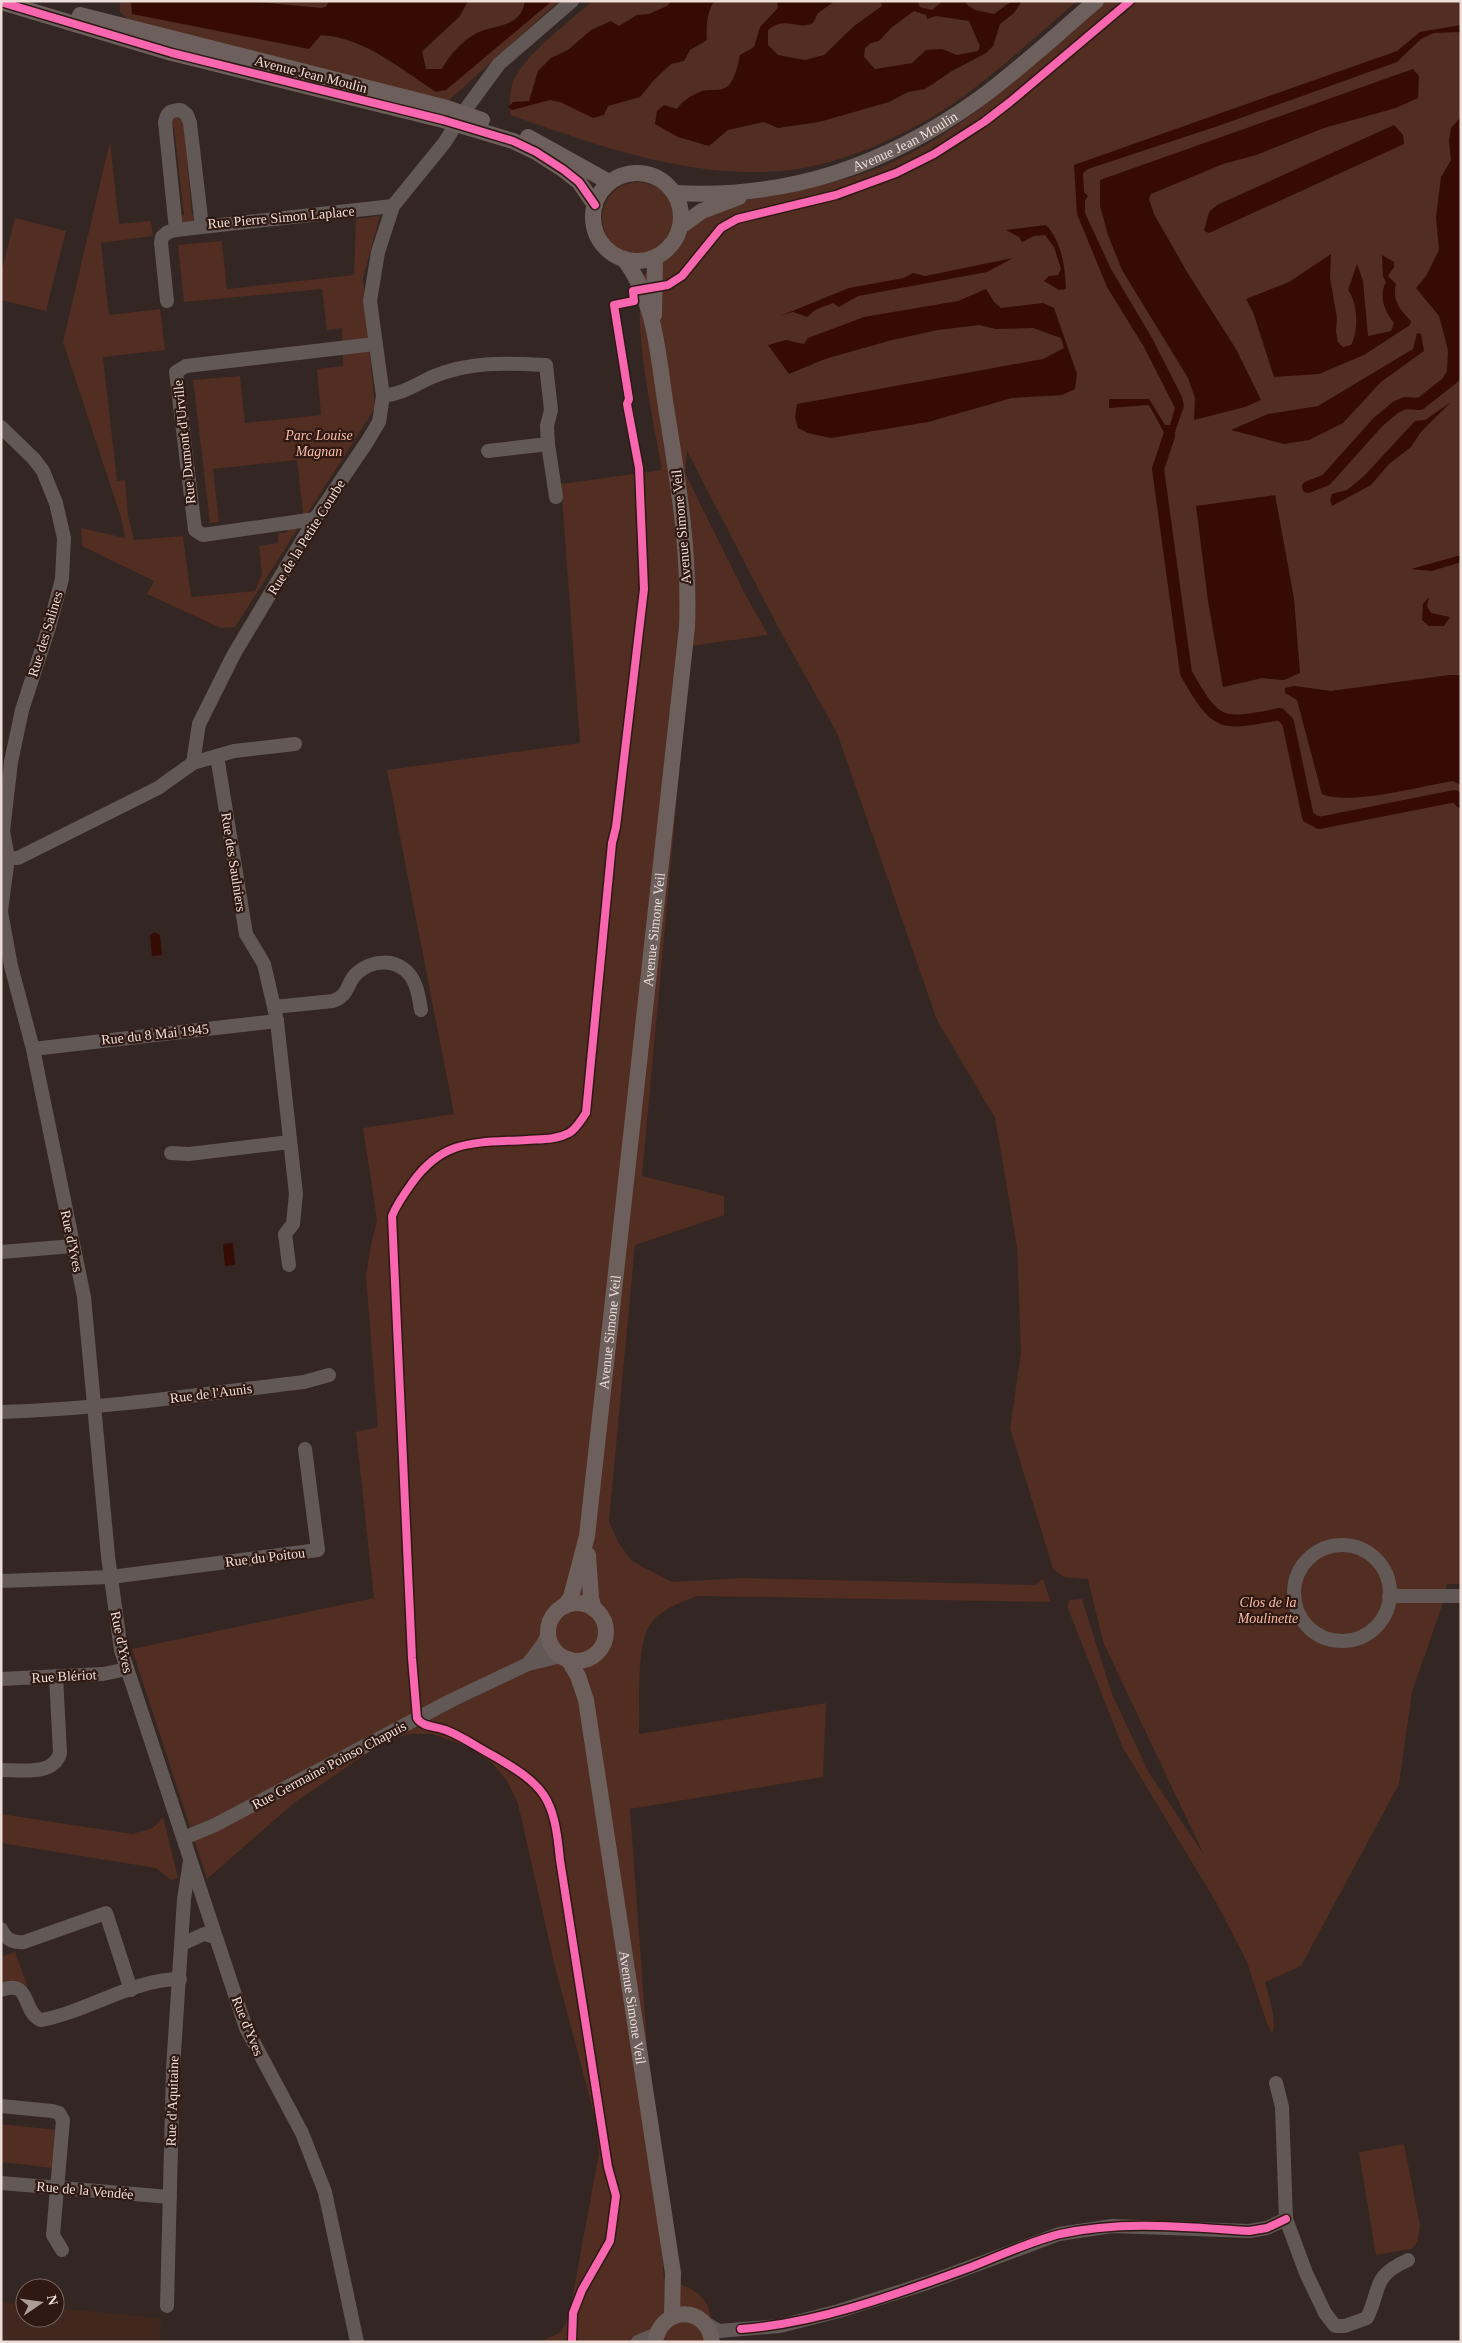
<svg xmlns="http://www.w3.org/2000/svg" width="1462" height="2343" font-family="'Times New Roman',serif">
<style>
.built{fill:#42271e}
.green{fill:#522d21;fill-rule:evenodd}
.water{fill:#360b03;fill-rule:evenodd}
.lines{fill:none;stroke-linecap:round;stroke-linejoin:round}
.canal{stroke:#360b03;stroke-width:12}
.minor{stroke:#625855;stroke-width:14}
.major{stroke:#6d605c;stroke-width:16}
.cycleway-casing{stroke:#2f1912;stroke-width:11}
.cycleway{stroke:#f766af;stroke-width:8}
.labels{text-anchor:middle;stroke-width:4.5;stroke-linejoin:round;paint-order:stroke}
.street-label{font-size:14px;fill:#edddd8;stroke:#2f1912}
.park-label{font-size:14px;font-style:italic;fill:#f9bda9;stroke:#2f1912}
</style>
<rect width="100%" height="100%" fill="#332623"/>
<path class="built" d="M 1,2302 L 25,2305 L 25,2318 L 55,2318 L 55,2308 L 161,2318 L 160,2342 L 1,2342 Z"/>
<g class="green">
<path d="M 120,1 L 131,1 L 130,3 L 321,35 C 365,38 401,69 436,92 L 552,1 L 559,1 L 446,103 L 130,21 L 120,12 Z"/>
<path d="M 246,1 L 329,1 L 326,7 L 321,8 Z"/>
<path d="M 468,1 L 525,1 C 521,28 495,24 477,33 C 462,40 449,55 442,69 L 426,69 L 422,52 L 459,17 Z"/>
<path d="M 592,1 L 1077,1 C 1039,34 998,72 957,101 C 914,131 851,161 798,169 C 701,183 601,147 510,115 C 510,103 509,85 517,74 C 534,47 568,23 592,1 Z"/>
<path d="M 1107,1 L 1461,1 L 1461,675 L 1331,691 L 1294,686 L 1322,794 L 1361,797 L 1453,781 L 1461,785 L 1461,1584 L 1447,1584 L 1445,1597 L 1412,1692 L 1399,1784 L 1301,1966 L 1265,1982 C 1268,1994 1278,2023 1272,2034 L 1266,2021 L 1247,1962 L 1216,1902 L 1123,1748 L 1067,1606 L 1070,1600 L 1082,1599 L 1112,1694 L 1149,1773 L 1204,1855 L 1103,1642 L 1088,1579 L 1064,1577 L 1053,1569 L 1010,1428 L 1021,1353 L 1017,1247 L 995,1118 L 937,1020 L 837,733 L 778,627 L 687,451 L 685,473 L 745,594 L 768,635 L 691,646 L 642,1176 L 724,1196 L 724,1215 L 635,1245 L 609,1521 L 618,1542 L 632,1561 L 672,1582 L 741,1578 L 1034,1585 L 1043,1579 L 1051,1602 L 697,1596 C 680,1603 658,1610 649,1627 C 636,1648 640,1707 639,1734 L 826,1703 L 823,1777 L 630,1809 L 664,2279 C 701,2289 717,2302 710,2342 L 540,2342 L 561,2332 L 569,2316 L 599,2153 L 595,2118 L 555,1967 L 518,1804 L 507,1781 L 491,1762 L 466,1746 L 432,1734 L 408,1734 L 385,1741 L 294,1803 L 207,1879 L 132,1649 L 374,1598 L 356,1432 L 378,1427 L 366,1277 L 370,1249 L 377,1220 L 363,1128 L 454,1114 L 387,770 L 580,743 L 561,484 L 662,470 C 652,411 633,334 642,276 C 666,261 679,245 679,215 C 700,204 725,203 749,199 C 782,193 817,187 849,178 C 950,149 1029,67 1107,1 ZM 1275,495 L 1294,599 L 1284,680 L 1262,678 L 1223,687 Z"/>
<path d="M 173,117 L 183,117 L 192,215 L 198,214 L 196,222 L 182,224 L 180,216 L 184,215 L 174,127 L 169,128 Z"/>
<path d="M 110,141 L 119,224 L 151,221 L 153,236 L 101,243 L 109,315 L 160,309 L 165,350 L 103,357 L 117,481 L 125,480 L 128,516 L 134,540 L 183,536 L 191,597 L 255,591 L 262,574 L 259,546 L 278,543 L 278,533 L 286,533 L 303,513 L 297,460 L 213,469 L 219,522 L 210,523 L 193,380 L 240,376 L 245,423 L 321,415 L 317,369 L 343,366 L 342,328 L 327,330 L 322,289 L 184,302 L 178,245 L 222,241 L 227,289 L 354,275 L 356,219 L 380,216 L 363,279 L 375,408 L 235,627 L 221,628 L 147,594 L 154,581 L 82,546 L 81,528 L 125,538 L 121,517 L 63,342 Z"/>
<circle cx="638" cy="218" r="36"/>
<path d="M 15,218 L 66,231 L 46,311 L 1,300 L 1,274 Z"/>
<path d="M 1,1814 L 132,1834 L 153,1828 L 163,1817 L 178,1878 L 171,1880 L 156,1868 L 1,1843 Z"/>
<path d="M 15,1952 L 28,1987 L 17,1981 L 3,1982 L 1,1979 L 1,1957 Z"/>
<path d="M 1,2124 L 57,2130 L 53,2168 L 1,2162 Z"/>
<path d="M 1404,2144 L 1420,2225 L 1418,2240 L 1412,2249 L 1376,2255 L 1359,2152 Z"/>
</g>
<g class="water">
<path d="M 131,1 L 246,1 L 321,8 L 326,7 L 329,1 L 468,1 L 459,17 L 422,51 L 426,69 L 442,69 C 450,55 462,41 477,33 C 495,24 521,29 525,1 L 552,1 L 446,90 L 436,92 C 401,69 364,37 321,35 L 309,49 L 132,14 Z"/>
<path d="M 672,1 L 715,1 C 707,9 706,28 707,40 L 690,50 L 684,61 L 671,64 L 654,80 L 640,97 L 608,106 L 604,115 L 593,118 L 560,102 L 550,100 L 512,110 L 508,107 L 513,102 L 529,101 L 538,71 L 551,58 L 568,50 L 591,30 L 611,21 L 619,26 L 637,15 L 649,14 L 667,6 Z"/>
<path d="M 777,1 L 835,1 L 818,13 L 813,23 C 797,31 786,15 768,30 L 768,45 L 778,55 L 805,60 L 824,55 L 854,26 L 882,6 L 881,1 L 917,1 L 920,7 L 932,10 L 943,1 L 966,1 L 966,4 L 975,10 L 994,14 L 1012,1 L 1022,1 L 1014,13 L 1000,24 L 993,46 L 986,53 L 952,71 L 925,89 L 908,92 L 889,102 L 819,122 L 778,128 L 764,122 L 728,130 L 709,146 L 678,137 L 655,124 L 657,111 L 664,105 L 677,109 C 683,100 692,95 702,91 C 711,88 721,93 729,85 C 735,78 738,65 740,55 L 754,47 L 760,27 L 778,8 ZM 914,11 L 926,15 L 927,19 L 936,16 L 969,21 L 980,46 L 978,51 L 957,55 L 942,49 L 926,50 L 912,63 L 875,69 L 864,57 L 865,48 L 871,43 L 879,41 L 891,28 Z"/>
<path d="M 1461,25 L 1461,32 L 1434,33 L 1421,39 L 1397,62 L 1218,126 L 1088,169 L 1083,173 L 1084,192 L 1088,196 L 1085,201 L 1085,213 L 1111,269 L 1152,338 L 1182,397 L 1184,406 L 1164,464 L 1166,436 L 1149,405 L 1109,408 L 1109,399 L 1149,399 L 1165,425 L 1170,425 L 1175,408 L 1144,347 L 1107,287 L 1077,214 L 1074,165 L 1397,51 L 1420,32 Z"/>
<path d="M 1413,69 L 1419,76 L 1418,98 L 1396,108 L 1324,128 L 1256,155 L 1223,164 L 1151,194 L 1149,199 L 1154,214 L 1187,272 L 1236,349 L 1261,400 L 1245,407 L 1194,420 L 1195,398 L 1188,378 L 1122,270 L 1108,235 L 1100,206 L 1100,180 Z"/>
<path d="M 1461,117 L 1461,374 L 1430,399 L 1447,371 L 1448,350 L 1439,316 L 1416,288 L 1426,276 L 1439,250 L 1436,217 L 1441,177 L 1451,160 L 1449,141 L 1451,128 Z"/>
<path d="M 1394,125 L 1403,135 L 1404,144 L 1209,233 L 1204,231 L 1209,212 L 1217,205 Z"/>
<path d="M 1046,225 C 1062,242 1065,267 1066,289 L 1059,290 L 1044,281 L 1049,276 L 1058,275 L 1061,269 L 1054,247 L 1045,235 L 1034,236 L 1022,242 L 1019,237 L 1006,230 Z"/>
<path d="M 1331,254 L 1330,278 L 1337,318 L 1336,331 L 1338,342 L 1343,347 L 1351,345 C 1359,330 1358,304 1348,290 L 1357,264 L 1363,281 L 1368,336 L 1391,331 L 1394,323 C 1385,312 1378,296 1386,282 L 1383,276 L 1382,255 L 1394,262 L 1394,267 L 1388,276 L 1396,284 C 1392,302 1400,309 1411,321 L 1410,325 L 1364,355 L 1319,374 L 1274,377 L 1253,312 L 1246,299 L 1289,282 Z"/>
<path d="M 1013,258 L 987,272 L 858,296 L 839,307 L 833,303 L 815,310 L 807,317 L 793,312 L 780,316 L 849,288 L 904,278 L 913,273 L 925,276 Z"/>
<path d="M 986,289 L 994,302 L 1001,308 L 1043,303 L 1054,308 L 1077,374 L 1075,389 L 1062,395 L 1012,398 L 928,422 L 831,438 L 808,433 L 798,428 L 795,417 L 797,404 L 1043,359 L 1064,348 L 1061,338 L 1033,328 L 996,329 L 979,325 L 938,330 L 892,340 L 825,359 L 789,374 L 768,345 L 786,340 L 804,344 L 808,338 L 864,317 L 958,301 Z"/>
<path d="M 1417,333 L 1421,334 L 1424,351 L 1381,382 L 1343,423 L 1309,440 L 1284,444 L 1231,430 L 1268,414 L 1318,406 L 1413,349 Z"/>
<path d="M 1451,402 L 1421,432 L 1411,447 L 1389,464 L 1371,485 L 1332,506 L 1330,500 L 1332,494 L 1347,490 L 1364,476 L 1415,421 L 1425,420 Z"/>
<path d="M 1275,495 L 1294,599 L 1300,673 L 1284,680 L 1262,678 L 1223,687 L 1208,601 L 1196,506 Z"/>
<path d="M 1461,555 L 1461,561 L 1458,563 L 1432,571 L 1411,569 Z"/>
<path d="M 1429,597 L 1427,606 L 1431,613 L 1450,617 L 1444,626 L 1429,626 L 1422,620 L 1423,604 Z"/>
<path d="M 1449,675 L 1461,675 L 1461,785 L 1453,781 C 1422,786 1349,806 1322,794 L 1297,700 L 1285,693 L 1285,688 L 1294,686 L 1331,691 Z"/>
<path d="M 154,932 L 160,935 L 162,955 L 152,956 L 150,936 Z"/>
<path d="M 233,1243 L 235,1265 L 225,1266 L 223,1244 Z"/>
</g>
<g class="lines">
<g class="canal">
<path d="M 1169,436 L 1158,469 L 1186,673 C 1217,728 1221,725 1280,714 L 1288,722 L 1308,817 L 1319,823 L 1455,796 L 1461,802"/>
<path d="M 1308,487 L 1326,480 L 1378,422 L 1396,407 L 1405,403 L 1420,404 L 1458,374 L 1461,369"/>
</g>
<g class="minor">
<path d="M 176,230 L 202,227"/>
<path d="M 167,301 L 161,243 L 162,237 L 168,232 L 176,230 L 165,122 C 167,112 171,110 181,110 L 187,115 L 190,123 L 202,227 L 393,206"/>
<path d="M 383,396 C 402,394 415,385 432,377 C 470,361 506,363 546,365 L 551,410 L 547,426 L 548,444 L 556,497"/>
<path d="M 1,427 L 34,459 L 43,471 L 56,503 L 64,538 L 62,579 L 50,624 L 22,710 L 11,762 L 3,831 L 8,858 L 1,911"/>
<path d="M 488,451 L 548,444"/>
<path d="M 315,519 L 203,535 L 195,530 L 176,372 L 186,366 L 375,344"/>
<path d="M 217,756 L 246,934 L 264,964 L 274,1007"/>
<path d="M 193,763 L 234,751 L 295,744"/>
<path d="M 8,858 L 18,858 L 158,788 L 193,763 L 199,724 L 234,654 L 315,519 L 367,442 L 379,422 L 383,396 L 370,301 L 378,252 L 393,206 L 445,142 L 463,113 L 499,64 L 572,1"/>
<path d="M 1,912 L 11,966 L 33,1049 L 84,1297 L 108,1556 L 121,1650 L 246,2028 L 302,2133 L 325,2192 L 357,2342"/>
<path d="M 277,1021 L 296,1194 L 293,1224 L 285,1234 L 289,1265"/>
<path d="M 33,1049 L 277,1021 L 274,1007 L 333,1001 C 350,995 346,983 357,973 C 372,960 395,958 409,974 C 417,983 419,998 421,1010"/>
<path d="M 171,1153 L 189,1154 L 290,1142"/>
<path d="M 1,1252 L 73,1246"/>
<path d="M 1,1412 C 103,1409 203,1394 304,1382 L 329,1375"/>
<circle cx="1342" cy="1593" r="48"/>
<path d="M 1,1581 L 111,1577 L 318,1550 L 305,1449"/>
<path d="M 1389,1596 L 1461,1596"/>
<path d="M 528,1664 L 543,1644 L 549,1632"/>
<path d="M 1,1679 L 103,1674 L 127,1669"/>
<path d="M 1,1770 C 21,1770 54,1776 60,1753 L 56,1676"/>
<path d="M 184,1838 L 215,1825 L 452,1700 L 528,1664 L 561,1656"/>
<path d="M 1,1929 C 6,1940 13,1943 24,1942 L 106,1913 L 131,1990"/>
<path d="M 182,1944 L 204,1934 L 215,1937"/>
<path d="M 1,1990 C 32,1979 21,2011 41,2020 C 87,2012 133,1979 180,1979"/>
<path d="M 1276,2083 L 1282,2107 L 1286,2219 L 1306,2273 L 1325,2313 L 1335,2326 L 1345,2326 L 1367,2318 C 1382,2287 1371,2277 1408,2260"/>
<path d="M 1,2106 L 52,2111 L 59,2113 L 63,2120 L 53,2235 L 62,2250"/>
<path d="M 1,2183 L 170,2197"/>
<path d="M 167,2306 L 173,2069 L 184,1899 L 190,1861"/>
<path d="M 705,2323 L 719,2331 L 780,2326 L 839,2311 L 927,2283 L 1059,2234 L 1112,2226 L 1249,2231 L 1267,2228 L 1286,2219"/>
<path d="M 638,2342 L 657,2334"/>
</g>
<g class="major">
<path d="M 1,2 L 172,53 L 443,120 L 513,141 L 536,152 L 564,170 L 579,182 L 595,205"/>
<path d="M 80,15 L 447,108 L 482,120"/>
<path d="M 528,137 L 609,182"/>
<circle cx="637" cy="217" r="44"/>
<path id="s1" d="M 675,193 C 789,199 887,165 979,99 C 1020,69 1057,34 1096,1"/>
<path d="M 681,226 L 702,211 L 739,197"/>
<path d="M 654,315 L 655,258"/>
<path d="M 588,1555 L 591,1598 L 594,1609"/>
<circle cx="577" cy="1632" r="29"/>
<path id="s2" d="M 565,1606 L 571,1597 L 587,1536 L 687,627 C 690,552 678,481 666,407 C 658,357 656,301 624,259"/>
<path id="s3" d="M 568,1659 L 578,1676 L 586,1700 L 673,2273 L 672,2317"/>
<path d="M 655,2342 C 661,2305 708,2305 712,2342"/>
</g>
<defs>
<g id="cycleway">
<path d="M 1,2 L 172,53 L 443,120 L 513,141 L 536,152 L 564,170 L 579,182 L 595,205"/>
<path d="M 741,2329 C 820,2323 897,2294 971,2267 C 999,2256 1031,2241 1060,2234 C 1122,2220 1186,2227 1249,2231 L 1267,2228 L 1286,2219"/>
<path d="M 572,2342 L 573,2313 L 582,2290 L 610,2241 L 616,2196 L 608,2167 L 560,1860 C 554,1797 546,1786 492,1755 C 477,1747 463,1737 448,1731 C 437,1726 423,1728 417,1718 L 412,1658 L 392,1216 C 397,1204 404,1194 412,1183 C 444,1138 476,1143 527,1140 C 540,1139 556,1140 569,1133 C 576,1129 581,1120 586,1113 L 612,843 L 616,827 L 644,589 L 639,468 L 627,404 L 629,399 L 614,305 L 634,301 L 633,291 L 668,285 L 682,276 L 721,228 L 737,219 L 836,195 L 896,173 L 934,154 L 984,122 L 1010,102 L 1130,1"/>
</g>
</defs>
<use href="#cycleway" class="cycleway-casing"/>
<use href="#cycleway" class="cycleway"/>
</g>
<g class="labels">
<g class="street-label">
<text transform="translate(311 74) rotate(14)" y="5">Avenue Jean Moulin</text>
<text dy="5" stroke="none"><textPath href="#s1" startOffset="239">Avenue Jean Moulin</textPath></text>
<text transform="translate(281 217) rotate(-5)" y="5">Rue Pierre Simon Laplace</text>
<text transform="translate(184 442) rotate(-96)" y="5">Rue Dumont d'Urville</text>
<text transform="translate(681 527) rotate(-95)" y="5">Avenue Simone Veil</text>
<text transform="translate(306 537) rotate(-58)" y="5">Rue de la Petite Courbe</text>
<text transform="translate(45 634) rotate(-73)" y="5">Rue des Salines</text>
<text transform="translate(234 862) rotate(81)" y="5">Rue des Saulniers</text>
<text dy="5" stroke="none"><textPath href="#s2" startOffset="684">Avenue Simone Veil</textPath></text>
<text transform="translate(155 1034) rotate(-6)" y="5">Rue du 8 Mai 1945</text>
<text transform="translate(72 1241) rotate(78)" y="5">Rue d'Yves</text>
<text dy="5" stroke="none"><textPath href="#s2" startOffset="279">Avenue Simone Veil</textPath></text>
<text transform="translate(211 1393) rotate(-7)" y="5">Rue de l'Aunis</text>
<text transform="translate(265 1557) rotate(-7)" y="5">Rue du Poitou</text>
<text transform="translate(122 1642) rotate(78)" y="5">Rue d'Yves</text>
<text transform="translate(64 1676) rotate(-3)" y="5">Rue Blériot</text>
<text transform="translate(329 1765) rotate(-28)" y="5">Rue Germaine Poinso Chapuis</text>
<text dy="5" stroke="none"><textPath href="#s3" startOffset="356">Avenue Simone Veil</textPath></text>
<text transform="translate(248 2026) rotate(68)" y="5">Rue d'Yves</text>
<text transform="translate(172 2101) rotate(-88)" y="5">Rue d'Aquitaine</text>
<text transform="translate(85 2190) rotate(5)" y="5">Rue de la Vendée</text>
</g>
<g class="park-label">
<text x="319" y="440">Parc Louise<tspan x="319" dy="16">Magnan</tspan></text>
<text x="1268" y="1607">Clos de la<tspan x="1268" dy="16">Moulinette</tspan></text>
</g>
</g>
<rect width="1462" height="2343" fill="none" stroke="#edddd8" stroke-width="5"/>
<g transform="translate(40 2303) rotate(77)"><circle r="24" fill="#2f1912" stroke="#7b6761"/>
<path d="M0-4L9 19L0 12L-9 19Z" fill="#ac9d99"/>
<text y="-8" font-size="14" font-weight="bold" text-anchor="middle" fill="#edddd8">N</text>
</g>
</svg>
